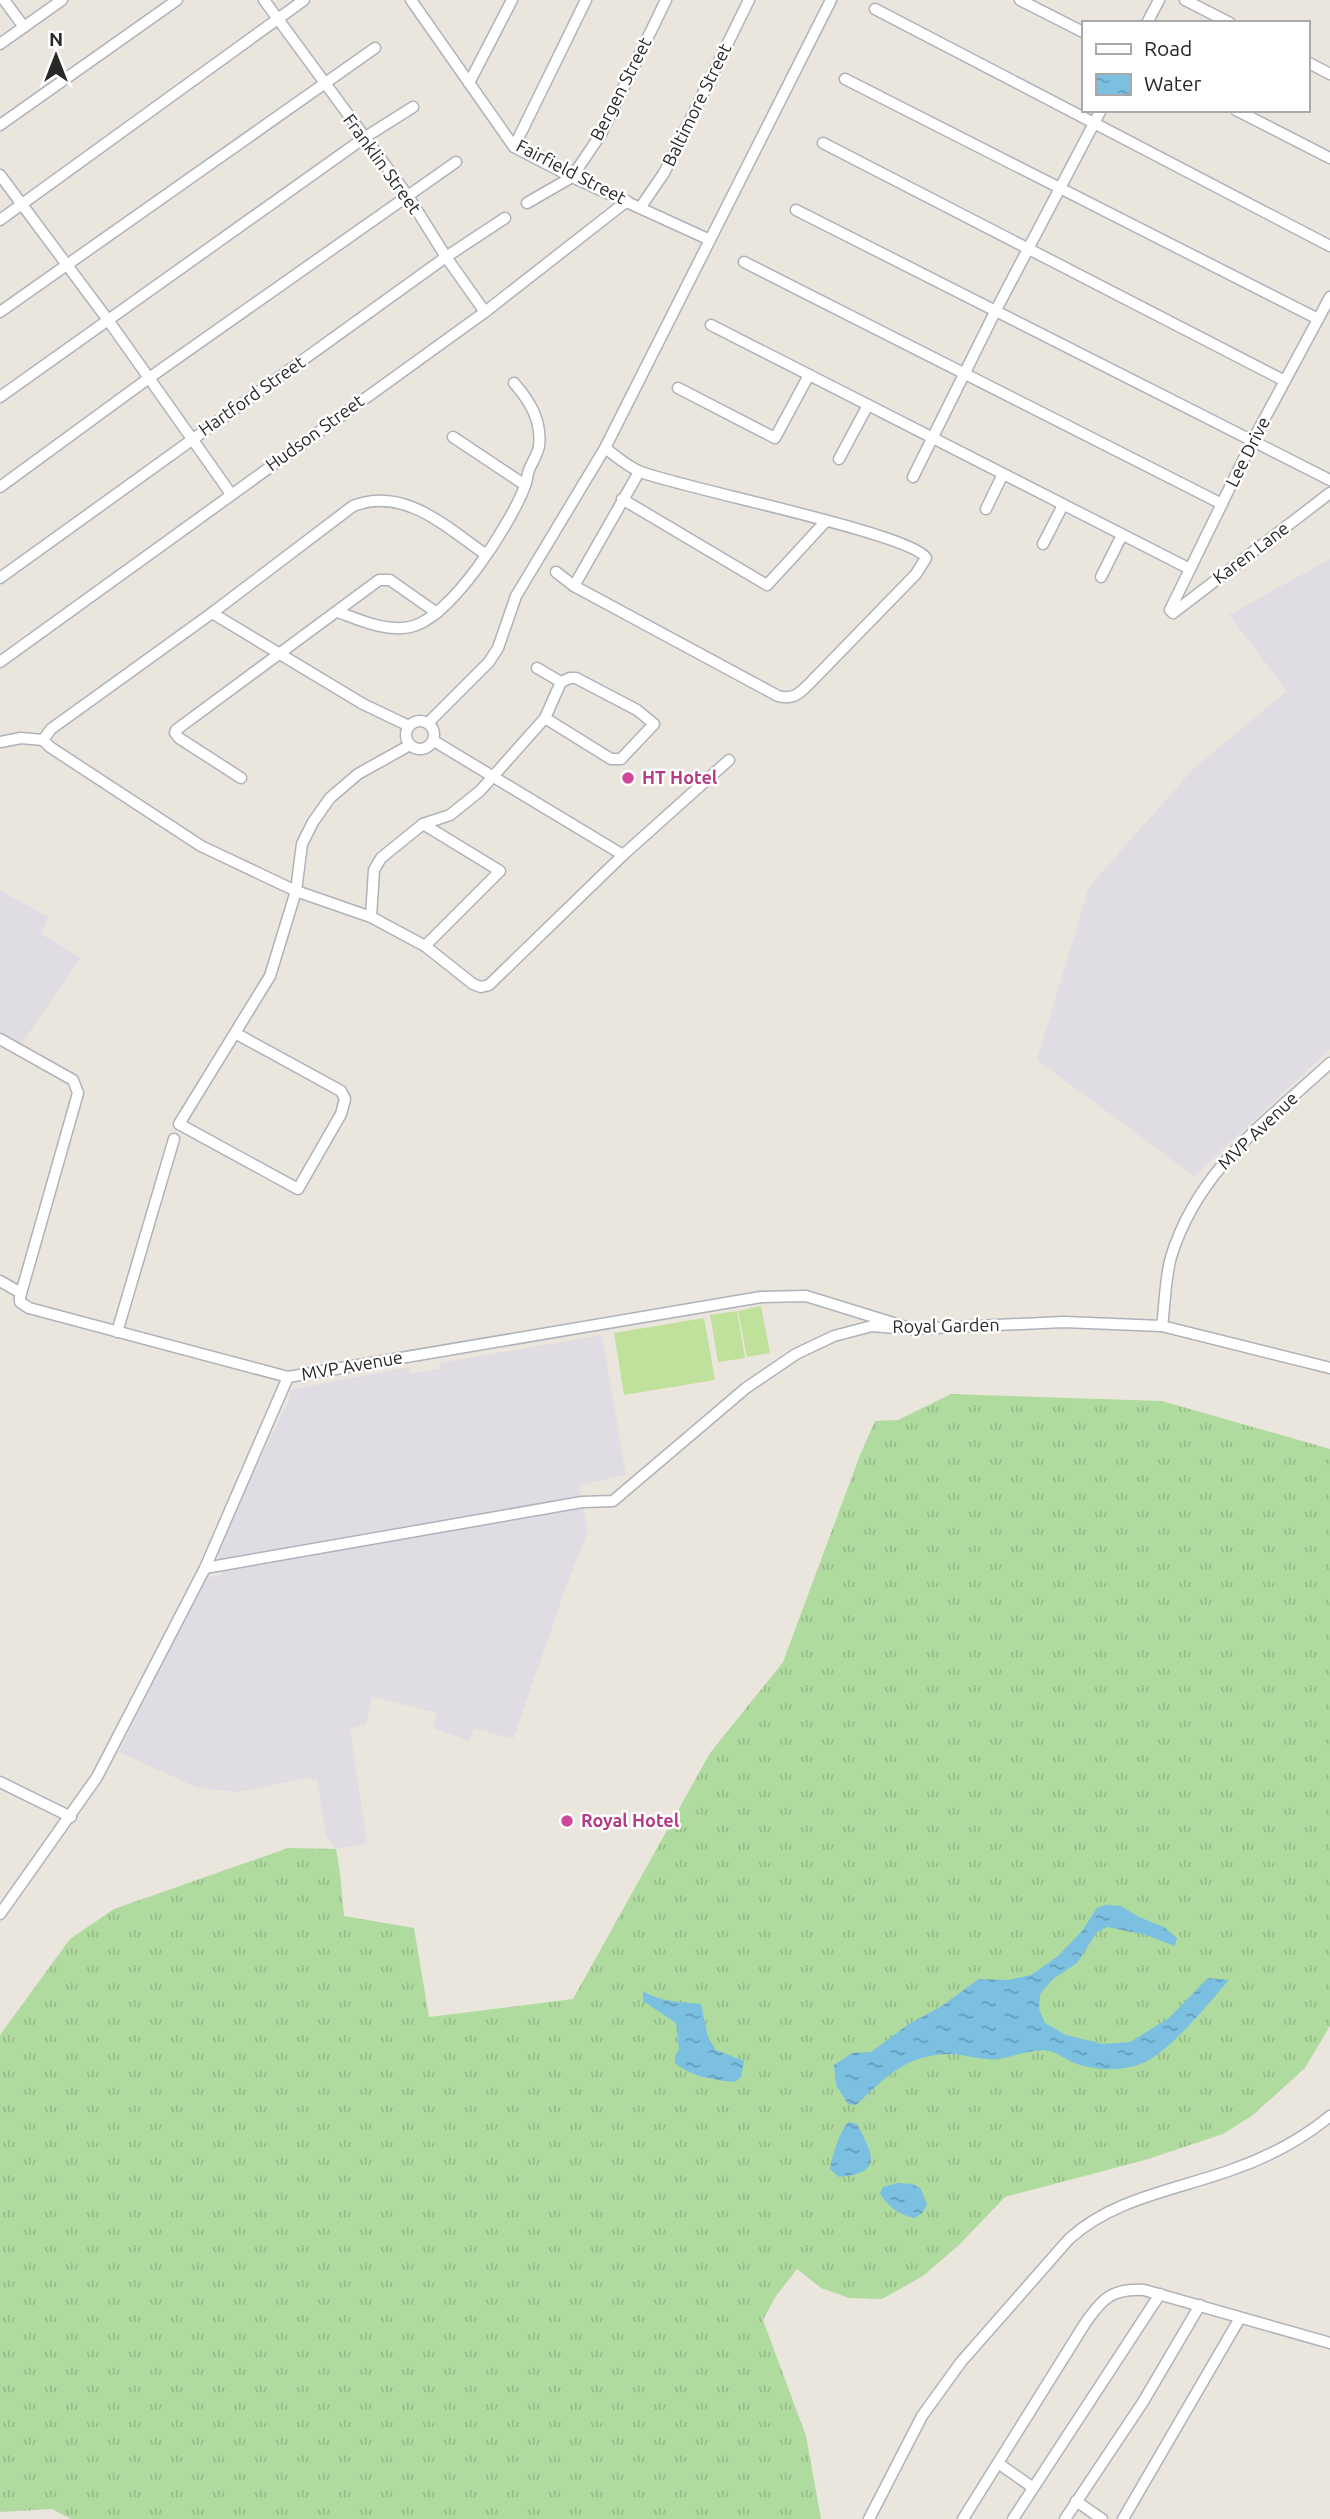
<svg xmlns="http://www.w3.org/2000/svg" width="1330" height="2519" font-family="Ubuntu,sans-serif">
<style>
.industrial{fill:#dfdde3}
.grass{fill:url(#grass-tufts)}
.pitch{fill:#c0e19c}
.water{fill:url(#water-ripples)}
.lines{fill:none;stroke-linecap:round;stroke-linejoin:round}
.minor-casing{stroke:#b0b2bb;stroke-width:13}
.minor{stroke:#fff;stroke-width:10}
.hotel-dot{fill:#d1479c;stroke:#fff;stroke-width:2.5}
.labels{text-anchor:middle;stroke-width:5;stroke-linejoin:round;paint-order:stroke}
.street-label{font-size:18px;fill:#292929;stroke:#fff}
.hotel-label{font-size:18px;font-weight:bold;fill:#b23c85;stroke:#fff;text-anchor:start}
</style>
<defs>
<pattern id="grass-tufts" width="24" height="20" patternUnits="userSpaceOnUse" patternTransform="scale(1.75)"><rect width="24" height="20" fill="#b0db9f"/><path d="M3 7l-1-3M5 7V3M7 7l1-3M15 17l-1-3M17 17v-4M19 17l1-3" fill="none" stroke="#97bc89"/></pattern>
<pattern id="water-ripples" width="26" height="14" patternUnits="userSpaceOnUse" patternTransform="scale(1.75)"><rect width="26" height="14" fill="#7bc0e1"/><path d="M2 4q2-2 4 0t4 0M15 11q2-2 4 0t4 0" fill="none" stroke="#659cb6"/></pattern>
</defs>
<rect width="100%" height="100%" fill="#eae5dd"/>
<g class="industrial">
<path d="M 1330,559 L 1330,1049 L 1194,1176 L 1037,1060 L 1089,887 L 1193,769 L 1287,691 L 1229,615 Z"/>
<path d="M 0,890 L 48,917 L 41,934 L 81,958 L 22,1043 L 0,1032 Z"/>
<path d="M 602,1335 L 626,1475 L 580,1485 L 579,1490 L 588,1531 L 571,1573 L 513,1739 L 474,1728 L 469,1741 L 434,1728 L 437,1713 L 372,1697 L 366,1724 L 350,1729 L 367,1843 L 336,1849 L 326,1836 L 317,1780 L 305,1778 L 238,1792 L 198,1788 L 119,1752 L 204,1578 L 222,1575 L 217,1548 L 290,1398 L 289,1390 L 409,1367 L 411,1374 L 440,1369 L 439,1363 Z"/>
</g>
<path class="grass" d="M 951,1394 L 1162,1401 L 1330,1449 L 1330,2026 L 1305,2068 L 1253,2115 L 1223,2134 L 1145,2160 L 1005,2197 L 959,2245 L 923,2276 L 882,2299 L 849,2298 L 821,2288 L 797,2269 L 776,2296 L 763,2320 L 806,2436 L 821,2519 L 71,2519 L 52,2509 L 0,2512 L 0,2035 L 70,1939 L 114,1909 L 288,1848 L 336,1849 L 340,1873 L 344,1916 L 414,1928 L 429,2017 L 573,1999 L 710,1753 L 783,1662 L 860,1455 L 875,1421 L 898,1420 Z"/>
<g class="pitch">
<path d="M 761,1306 L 770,1353 L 747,1357 L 738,1311 Z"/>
<path d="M 737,1311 L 745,1358 L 718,1362 L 710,1315 Z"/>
<path d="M 704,1318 L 715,1380 L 624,1395 L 614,1333 Z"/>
</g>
<g class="water">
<path d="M 1106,1905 L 1121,1906 L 1139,1917 L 1164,1927 L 1177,1938 L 1175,1946 L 1146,1935 L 1107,1927 L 1097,1932 L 1077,1963 L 1053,1979 L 1040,1994 L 1039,2009 L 1045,2023 L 1066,2035 L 1103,2044 L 1130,2042 L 1169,2018 L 1208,1978 L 1229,1980 C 1210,2002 1170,2051 1145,2062 C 1123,2072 1093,2071 1072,2062 C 1065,2059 1059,2054 1053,2052 C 1035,2046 1013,2058 995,2059 C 981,2060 966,2055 952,2054 C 905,2054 888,2076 856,2105 L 848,2104 L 836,2085 L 834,2065 L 852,2053 L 871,2052 L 909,2024 L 940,2007 L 979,1979 L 1008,1980 L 1031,1975 L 1058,1956 L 1082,1931 L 1097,1908 Z"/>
<path d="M 643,1991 C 661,2002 680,2002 701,2004 L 708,2037 L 716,2050 L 744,2061 L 741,2077 L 735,2082 C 715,2080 691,2077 675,2063 L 675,2057 L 679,2049 L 676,2023 L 643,2001 Z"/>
<path d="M 849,2122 L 857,2124 C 873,2154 884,2173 839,2177 L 830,2169 C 832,2157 840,2129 849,2122 Z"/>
<path d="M 898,2183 L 913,2184 L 921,2189 L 927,2205 L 922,2213 L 915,2218 C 901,2216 886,2206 880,2193 L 883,2187 Z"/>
</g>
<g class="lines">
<defs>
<g id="minor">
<path d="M 4,0 L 24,27"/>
<path d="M 264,0 L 408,196 L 446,257 L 485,312"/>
<path d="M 411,0 L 514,147 L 572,177 L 710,240"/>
<path d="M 1020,0 L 1083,32"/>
<path d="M 1185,0 L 1230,23"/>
<path d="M 875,9 L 1330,246"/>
<path d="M 1147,23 L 1159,0"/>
<path d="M 0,44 L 62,0"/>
<path d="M 1307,62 L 1330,74"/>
<path d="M 845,79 L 1318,319"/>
<path d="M 469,83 L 512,0"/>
<path d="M 1236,110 L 1330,158"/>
<path d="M 0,125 L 177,0"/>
<path d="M 823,143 L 1285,381"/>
<path d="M 514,147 L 586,0"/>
<path d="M 0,175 L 108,320 L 231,494"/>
<path d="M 527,203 L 572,177 L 601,134 L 666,0"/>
<path d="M 640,208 L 664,173 L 749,0"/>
<path d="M 796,210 L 1330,480"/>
<path d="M 0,220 L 304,0"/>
<path d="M 744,262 L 1222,504"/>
<path d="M 1330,297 L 1253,440 L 1170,610 L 1173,613 L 1330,493"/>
<path d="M 0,312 L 375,48"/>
<path d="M 711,325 L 1190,569"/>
<path d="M 678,388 L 775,438 L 809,375"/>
<path d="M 0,397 L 364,138 L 413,107"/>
<path d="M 453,437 L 525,485"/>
<path d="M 839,459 L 868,405"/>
<path d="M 913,477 L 996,310 L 1101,110"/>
<path d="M 0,487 L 149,378 L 456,162"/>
<path d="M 622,499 L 767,585 L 826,521"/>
<path d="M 986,509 L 1003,474"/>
<path d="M 1043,544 L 1063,505"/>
<path d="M 485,554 C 446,527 404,486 353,506 L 212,613 L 51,729 L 43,740 L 50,747 L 201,846 L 296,891 L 371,917 L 425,946 L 473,984 L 481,987 L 489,985 L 623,855 L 729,760"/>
<path d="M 556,572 L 574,586 L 778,696 C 793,700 799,694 809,684 L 916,574 L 926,558 C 913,534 682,488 641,472 C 628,467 616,456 605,448"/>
<path d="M 1101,577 L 1122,535"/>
<path d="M 0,578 L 446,257 L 505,218"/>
<path d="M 574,586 L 639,472"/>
<path d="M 338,612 C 360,620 385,632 410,627 C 451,619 511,523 525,486 C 527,481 527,475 529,470 C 532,462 538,454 539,446 C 542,421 530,401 514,383"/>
<path d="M 212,613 L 363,704 L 409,726"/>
<path d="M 0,662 L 485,312 L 627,201"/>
<path d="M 537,668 L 561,682"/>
<circle cx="420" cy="735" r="14"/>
<path d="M 428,723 L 489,662 L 498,648 L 516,596 L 605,448 L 831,0"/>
<path d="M 434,741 L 623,855"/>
<path d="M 0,742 L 21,738 L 43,740"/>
<path d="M 241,778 L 179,738 L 175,733 L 176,730 L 379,580 L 390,580 L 437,613"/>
<path d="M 423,824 L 500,871 L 425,946"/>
<path d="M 371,917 L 374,870 L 381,858 L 423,824 L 450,815 L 480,791 L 545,718 L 561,682 L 570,678 L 576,678 L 637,710 L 654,724 L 621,759 L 611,759 L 545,718"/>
<path d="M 235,1033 L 341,1091 L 345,1099 L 341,1114 L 298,1189 L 179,1124 L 270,976 L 296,891 L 302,844 L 313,822 L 330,798 L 358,774 L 410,745"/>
<path d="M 0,1039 L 73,1080 L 78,1093 L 20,1297 L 20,1302 L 29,1308 L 288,1377 L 761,1297 L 806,1296 L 916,1330"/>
<path d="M 0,1281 L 21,1293"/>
<path d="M 1162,1326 C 1165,1304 1165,1278 1171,1257 C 1198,1169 1266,1122 1330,1063"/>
<path d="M 911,1329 L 1064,1322 L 1162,1326 L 1330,1368"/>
<path d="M 117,1332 L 174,1139"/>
<path d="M 205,1568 L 582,1502 L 613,1501 L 746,1388 L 796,1354 L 834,1336 L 872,1326 L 895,1328"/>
<path d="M 0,1782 L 71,1817"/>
<path d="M 0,1914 L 97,1777 L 205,1568 L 288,1377"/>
<path d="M 998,2463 L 1032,2487"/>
<path d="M 1076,2501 L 1102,2519"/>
<path d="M 869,2519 L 922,2416 L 961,2362 L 1069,2239 C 1114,2198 1176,2190 1231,2170 C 1266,2158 1302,2139 1330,2116"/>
<path d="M 963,2519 L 1084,2325 C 1101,2300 1111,2288 1144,2290 L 1330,2343"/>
<path d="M 1013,2519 L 1160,2294"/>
<path d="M 1065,2519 L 1143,2402 L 1200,2305"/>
<path d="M 1123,2519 L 1240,2318"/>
</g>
</defs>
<use href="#minor" class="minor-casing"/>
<use href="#minor" class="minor"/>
</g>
<g class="hotel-dot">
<circle cx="628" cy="778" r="7"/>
<circle cx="567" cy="1821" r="7"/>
</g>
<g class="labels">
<g class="street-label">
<text transform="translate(621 89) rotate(-63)" y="6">Bergen Street</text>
<text transform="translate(697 105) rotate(-64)" y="6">Baltimore Street</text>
<text transform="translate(382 164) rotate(54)" y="6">Franklin Street</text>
<text transform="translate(571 172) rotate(27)" y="6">Fairfield Street</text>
<text transform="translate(252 396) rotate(-35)" y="6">Hartford Street</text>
<text transform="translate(315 433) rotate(-36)" y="6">Hudson Street</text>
<text transform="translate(1248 452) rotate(-63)" y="6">Lee Drive</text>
<text transform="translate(1251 553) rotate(-37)" y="6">Karen Lane</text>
<text transform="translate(1258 1131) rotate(-44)" y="6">MVP Avenue</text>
<text transform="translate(946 1326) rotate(-1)" y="6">Royal Garden</text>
<text transform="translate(352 1366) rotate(-10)" y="6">MVP Avenue</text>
</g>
<g class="hotel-label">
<text x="642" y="784">HT Hotel</text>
<text x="581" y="1827">Royal Hotel</text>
</g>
</g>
<rect x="1082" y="21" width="228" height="91" fill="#ffffff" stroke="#a9a9a9" stroke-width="2"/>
<rect x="1096" y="44" width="35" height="10" fill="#ffffff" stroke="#a9a9a9" stroke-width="2"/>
<text x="1144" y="56" font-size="21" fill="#292929">Road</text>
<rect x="1096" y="74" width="35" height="21" fill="url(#water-ripples)" stroke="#a9a9a9" stroke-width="2"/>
<text x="1144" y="91" font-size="21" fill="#292929">Water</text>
<g transform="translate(56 56)" stroke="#ffffff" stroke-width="5" paint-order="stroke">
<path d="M0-5L12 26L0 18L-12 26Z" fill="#292929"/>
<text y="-10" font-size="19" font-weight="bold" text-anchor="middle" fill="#292929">N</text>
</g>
</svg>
